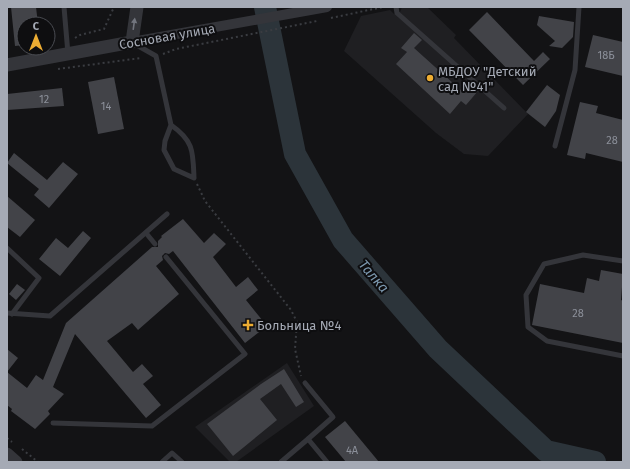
<svg xmlns="http://www.w3.org/2000/svg" width="630" height="469" font-family="'Fira Sans',sans-serif">
<style>
.built{fill:#1f1f22}
.lines{fill:none;stroke-linecap:round;stroke-linejoin:round}
.river{stroke:#2c343a;stroke-width:22}
.building{fill:#424348}
.path{stroke:#3a3c41;stroke-width:2;stroke-dasharray:2 3;stroke-linecap:butt}
.service{stroke:#34353a;stroke-width:5}
.minor{stroke:#34353a;stroke-width:10}
.tertiary{stroke:#34353a;stroke-width:13}
.oneway{fill:#72757e}
.poi-dot{fill:#edad33;stroke:#0e0e10;stroke-width:1.5}
.labels{text-anchor:middle;stroke-width:4;stroke-linejoin:round;paint-order:stroke}
.number-label{font-size:11px;fill:#8c909a}
.street-label{font-size:13px;fill:#a5aab5;stroke:#0e0e10}
.poi-label{font-size:13px;fill:#a5aab5;stroke:#0e0e10;text-anchor:start}
.water-label{font-size:14px;font-style:italic;fill:#7c98af;stroke:#0e0e10}
</style>
<rect width="100%" height="100%" fill="#131315"/>
<g class="built">
<path d="M 402,7 L 427,7 L 456,35 L 454,38 L 528,114 L 488,156 L 464,154 L 436,133 L 344,51 L 361,16 L 390,10 L 394,14 L 400,12 Z"/>
<path d="M 287,363 L 314,406 L 236,462 L 230,462 L 195,427 Z"/>
</g>
<g class="lines">
<path class="river" d="M 265,7 L 295,154 L 343,240 L 438,349 L 546,451 L 595,462"/>
</g>
<g class="building">
<path d="M 11,7 L 36,7 L 38,24 L 24,24 L 24,45 L 15,46 Z"/>
<path d="M 487,12 L 534,61 L 543,52 L 550,59 L 523,85 L 469,30 Z"/>
<path d="M 539,16 L 574,22 L 573,37 L 562,48 L 549,46 L 555,41 L 537,25 Z"/>
<path d="M 414,33 L 422,40 L 414,48 L 464,93 L 471,84 L 478,91 L 466,105 L 461,101 L 450,114 L 396,64 L 407,52 L 401,48 Z"/>
<path d="M 593,35 L 623,42 L 623,76 L 585,67 Z"/>
<path d="M 114,77 L 124,129 L 98,134 L 88,82 Z"/>
<path d="M 547,85 L 560,95 L 556,111 L 545,127 L 526,112 Z"/>
<path d="M 62,88 L 64,106 L 7,110 L 7,94 Z"/>
<path d="M 580,102 L 598,106 L 596,113 L 623,120 L 623,162 L 586,153 L 585,159 L 567,155 Z"/>
<path d="M 14,153 L 47,180 L 63,162 L 78,174 L 49,208 L 34,195 L 39,189 L 7,163 Z"/>
<path d="M 7,196 L 35,220 L 20,237 L 7,227 Z"/>
<path d="M 183,219 L 204,243 L 214,233 L 226,244 L 213,257 L 236,287 L 248,277 L 258,290 L 246,300 L 267,326 L 245,343 L 173,251 L 169,254 L 165,253 L 162,256 L 163,260 L 156,266 L 179,294 L 138,330 L 132,323 L 107,341 L 133,372 L 142,364 L 153,376 L 143,384 L 161,405 L 146,418 L 75,334 L 53,387 L 64,394 L 48,411 L 50,414 L 35,429 L 11,411 L 12,409 L 7,405 L 7,372 L 27,388 L 36,375 L 43,380 L 66,323 L 152,247 L 158,247 L 158,241 L 162,237 L 161,236 Z"/>
<path d="M 83,231 L 91,238 L 60,276 L 39,259 L 56,238 L 68,248 Z"/>
<path d="M 601,270 L 623,274 L 621,300 L 623,301 L 623,343 L 532,325 L 540,284 L 584,293 L 587,278 L 599,281 Z"/>
<path d="M 17,284 L 25,290 L 16,300 L 9,294 Z"/>
<path d="M 7,349 L 18,358 L 7,372 Z"/>
<path d="M 284,369 L 304,402 L 296,407 L 281,384 L 260,399 L 277,420 L 233,456 L 207,424 L 261,384 Z"/>
<path d="M 345,421 L 379,462 L 346,462 L 325,437 Z"/>
</g>
<g class="lines">
<g class="path">
<path d="M 331,18 L 383,7"/>
<path d="M 75,38 L 80,35 L 104,29 L 114,7"/>
<path d="M 163,54 L 176,49 L 317,21"/>
<path d="M 58,69 L 141,58"/>
<path d="M 197,184 L 205,201 L 291,310 L 297,322 L 295,349 L 301,376"/>
<path d="M 7,438 L 12,442"/>
<path d="M 22,449 L 38,462"/>
</g>
<g class="service">
<path d="M 64,7 L 68,54"/>
<path d="M 396,7 L 397,13 L 504,108"/>
<path d="M 133,43 L 156,56 L 171,125 L 165,141 L 164,150 L 174,169 L 194,178 C 193,152 194,141 171,125"/>
<path d="M 555,146 L 575,70 L 579,7"/>
<path d="M 146,233 L 155,244"/>
<path d="M 7,248 L 39,278 L 12,314"/>
<path d="M 623,261 L 583,255 L 544,264 L 526,295 L 528,327 L 547,341 L 623,356"/>
<path d="M 7,313 L 50,316 L 167,214"/>
<path d="M 305,383 L 333,417 L 308,439"/>
<path d="M 53,423 L 152,426 L 245,354 L 166,257"/>
<path d="M 162,462 L 172,453 L 182,462"/>
<path d="M 281,462 L 308,439 L 327,462"/>
</g>
<path class="minor" d="M 132,42 L 327,7"/>
<g class="tertiary">
<path d="M 7,65 L 132,42 L 137,7"/>
<path d="M 7,454 L 16,462"/>
</g>
</g>
<defs><path id="oneway-solid" d="M-6-.8H1V-3.2L6.5 0L1 3.2V.8H-6Z"/></defs>
<use class="oneway" href="#oneway-solid" transform="translate(134 24) rotate(-82)"/>
<g class="poi-dot">
<circle cx="430" cy="78" r="4"/>
<path d="M246 319h4v4h4v4h-4v4h-4v-4h-4v-4h4z"/>
</g>
<g class="labels">
<g class="number-label">
<text x="606" y="59">18Б</text>
<text x="44" y="103">12</text>
<text x="106" y="110">14</text>
<text x="612" y="144">28</text>
<text x="578" y="317">28</text>
<text x="352" y="454">4А</text>
</g>
<g class="street-label">
<text transform="translate(167 36) rotate(-10)" y="5">Сосновая улица</text>
</g>
<g class="poi-label">
<text x="438" y="76">МБДОУ "Детский<tspan x="438" dy="15">сад №41"</tspan></text>
<text x="257" y="330">Больница №4</text>
</g>
<g class="water-label">
<text transform="translate(374 276) rotate(49)" y="5">Талка</text>
</g>
</g>
<rect width="630" height="469" fill="none" stroke="#a5aab5" stroke-width="16"/>
<g transform="translate(36 36)"><circle r="19" fill="#0e0e10" stroke="#4a4c52"/>
<path d="M0-3L7 15L0 10L-7 15Z" fill="#edad33"/>
<text y="-6" font-size="11" font-weight="bold" text-anchor="middle" fill="#a5aab5">С</text>
</g>
</svg>
